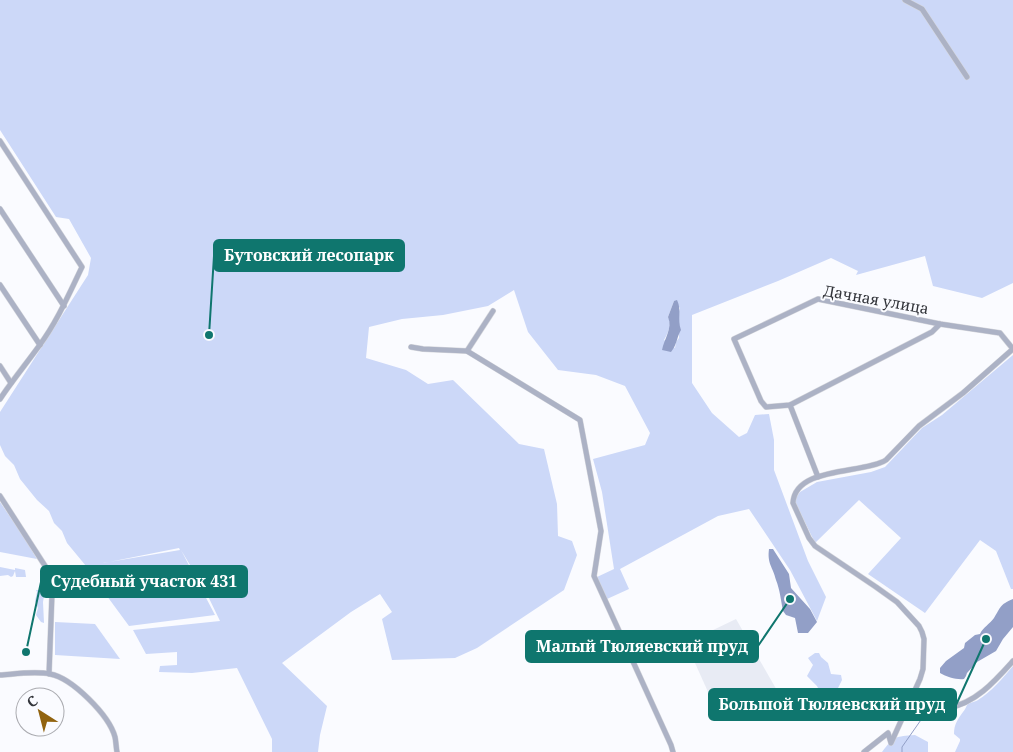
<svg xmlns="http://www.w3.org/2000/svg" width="1013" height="752" font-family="'Noto Serif',serif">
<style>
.built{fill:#e8ebf4}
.green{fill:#ccd8f8;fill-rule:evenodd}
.water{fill:#929fc7}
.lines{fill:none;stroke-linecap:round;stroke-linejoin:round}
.stream{stroke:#929fc7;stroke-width:1}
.minor-casing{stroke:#d6d7dc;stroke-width:6}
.minor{stroke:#acb2c5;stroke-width:5}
.labels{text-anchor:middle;stroke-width:4;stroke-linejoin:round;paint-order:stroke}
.street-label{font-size:15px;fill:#32343a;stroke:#fafbff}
.leader{fill:none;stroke:#0f766e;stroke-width:2}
.callout-dot{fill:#0f766e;stroke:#fafbff;stroke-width:2}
.callout{fill:#0f766e;stroke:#0f766e;stroke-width:2}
.callout-label{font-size:16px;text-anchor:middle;font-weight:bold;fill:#fff}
</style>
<rect width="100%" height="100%" fill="#fafbff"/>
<path class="built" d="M 736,619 L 786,706 L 713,703 L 686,643 Z"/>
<g class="green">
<path d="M 0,0 L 1013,0 L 1013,283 L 982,298 L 933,286 L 925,256 L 856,275 L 858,271 L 831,258 L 778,281 L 692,315 L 692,383 L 712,413 L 739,437 L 747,433 L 755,415 L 769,414 L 774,440 L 774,470 L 808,561 L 826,597 L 817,621 L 790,570 L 749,509 L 718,516 L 620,569 L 629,589 L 607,599 L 597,577 L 614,569 L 602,492 L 593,459 L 645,445 L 650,433 L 625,386 L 596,375 L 558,370 L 528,332 L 514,290 L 488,306 L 443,315 L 402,319 L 369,327 L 366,358 L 406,370 L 428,384 L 453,380 L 519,444 L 544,449 L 557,504 L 558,536 L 572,541 L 577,555 L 564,590 L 477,648 L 455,658 L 392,660 L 382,619 L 392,612 L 380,594 L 351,612 L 282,663 L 327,706 L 320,735 L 318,752 L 272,752 L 272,739 L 237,668 L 192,673 L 159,672 L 160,666 L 177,665 L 177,652 L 146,654 L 133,630 L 220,621 L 205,590 L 181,550 L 215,615 L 129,626 L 104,592 L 95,565 L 86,566 L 67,543 L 62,531 L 54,523 L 49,511 L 37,500 L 20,479 L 14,465 L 5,456 L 0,445 L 0,412 L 88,275 L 91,258 L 69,219 L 56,217 L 0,130 ZM 674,301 L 680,308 L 678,315 L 679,318 L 679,338 L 676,342 L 675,348 L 664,340 C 668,333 672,325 668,317 ZM 179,548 L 180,550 L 103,563 L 104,563 Z"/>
<path d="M 1013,355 L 1013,589 L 1011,589 L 996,551 L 980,540 L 925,613 L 868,574 L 901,538 L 859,500 L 815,543 L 796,504 L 795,499 L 800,492 L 817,482 L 871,472 L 885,467 L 922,428 L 942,415 Z"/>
<path d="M 0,502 L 24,537 L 37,559 L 0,552 Z"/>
<path d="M 0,567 L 15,570 L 15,568 L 25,570 L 26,577 L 16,577 L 15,571 L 13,576 L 11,577 L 8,575 L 0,576 Z"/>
<path d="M 36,590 L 45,590 L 43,602 L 44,623 L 41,622 L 36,615 L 38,608 L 35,601 L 37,592 Z"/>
<path d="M 55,622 L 95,624 L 120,659 L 55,655 Z"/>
<path d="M 815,653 L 819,653 L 821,657 L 828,663 L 831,674 L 841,675 L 842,680 L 837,690 L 847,698 L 844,703 L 840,705 L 833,699 L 823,698 L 817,686 L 807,676 L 813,665 L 808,658 Z"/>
<path d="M 1013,666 L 1013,752 L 955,752 L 960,741 L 960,739 L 954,734 C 954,724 958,719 963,712 C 965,710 966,707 967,705 C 970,702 975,702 978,700 C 991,692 1003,678 1013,666 Z"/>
<path d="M 915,735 L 928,742 L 928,752 L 882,752 C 895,735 895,737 915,735 Z"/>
</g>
<g class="water">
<path d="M 677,300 C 682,310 677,319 681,330 C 677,336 677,345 671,352 L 662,350 C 664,339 673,328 668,317 L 674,301 Z"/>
<path d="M 769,549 L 773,549 L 789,574 L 791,588 L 810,609 L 817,622 L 808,633 L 798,633 L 795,618 L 786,615 L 783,611 C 781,601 780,590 776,580 C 773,567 767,564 769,549 Z"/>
<path d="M 1013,599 L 1013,627 L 1003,639 L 996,651 L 977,662 L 967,673 L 966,676 L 964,679 C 957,680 947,677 940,673 L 940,668 L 946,661 L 964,648 L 965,643 L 975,635 L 980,634 C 983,627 990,624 994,618 C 1001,607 999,605 1013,599 Z"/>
</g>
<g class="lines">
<path class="stream" d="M 902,752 L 902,747 L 923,717"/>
<defs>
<g id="minor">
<path d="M 905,0 L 922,9 L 967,77"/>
<path d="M 0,141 L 82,267 C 69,294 57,322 39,346 C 26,364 12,381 0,399"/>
<path d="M 0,209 L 64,306"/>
<path d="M 0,285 L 40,345"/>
<path d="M 940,324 L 932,332 L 790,405 L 766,407 L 761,401 L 734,339 L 818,299 L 940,324 L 1000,333 L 1013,349"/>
<path d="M 411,347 L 423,349 L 467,351 L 580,420 L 601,531 L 594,576 L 671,745 L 673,752"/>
<path d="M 467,351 L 493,311"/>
<path d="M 0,366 L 11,383"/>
<path d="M 790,405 L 818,477"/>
<path d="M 0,496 L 49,572 L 52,594 L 49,674"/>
<path d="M 52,594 L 104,592"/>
<path d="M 0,675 C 15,674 35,671 50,674 C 72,678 109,715 115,737 C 116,741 116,747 117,752"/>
<path d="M 906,710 L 920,679 L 923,669 L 924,639 L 922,632 L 919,626 L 897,602 L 876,587 L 815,546 L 809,538 L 793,503 C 795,466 864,474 886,460 L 919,426 L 963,393 L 1013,349"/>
<path d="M 864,752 L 888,733 L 891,743 L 906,710 C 920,710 935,711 948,708 C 976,703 995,681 1013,661"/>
</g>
</defs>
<use href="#minor" class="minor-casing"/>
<use href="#minor" class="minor"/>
</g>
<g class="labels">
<g class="street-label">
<text transform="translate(876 300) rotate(10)" y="5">Дачная улица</text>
</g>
</g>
<path class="leader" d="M209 335L214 256M26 652L41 582M790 599L758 646M986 639L956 705"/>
<g class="callout-dot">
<circle cx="209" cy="335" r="5"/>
<circle cx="26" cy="652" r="5"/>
<circle cx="790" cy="599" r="5"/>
<circle cx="986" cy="639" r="5"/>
</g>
<g class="callout">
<rect x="214" y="240" width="190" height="31" rx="5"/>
<rect x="41" y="566" width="206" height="31" rx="5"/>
<rect x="526" y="631" width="232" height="31" rx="5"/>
<rect x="709" y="689" width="247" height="31" rx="5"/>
</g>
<g class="callout-label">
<text x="309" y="261">Бутовский лесопарк</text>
<text x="144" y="587">Судебный участок 431</text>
<text x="642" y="652">Малый Тюляевский пруд</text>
<text x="832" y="710">Большой Тюляевский пруд</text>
</g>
<g transform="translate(40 712) rotate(324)"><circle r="24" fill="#fafbff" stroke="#aaabb0"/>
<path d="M0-4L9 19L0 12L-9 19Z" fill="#91630f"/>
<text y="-8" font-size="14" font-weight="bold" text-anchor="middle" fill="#32343a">С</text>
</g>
</svg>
